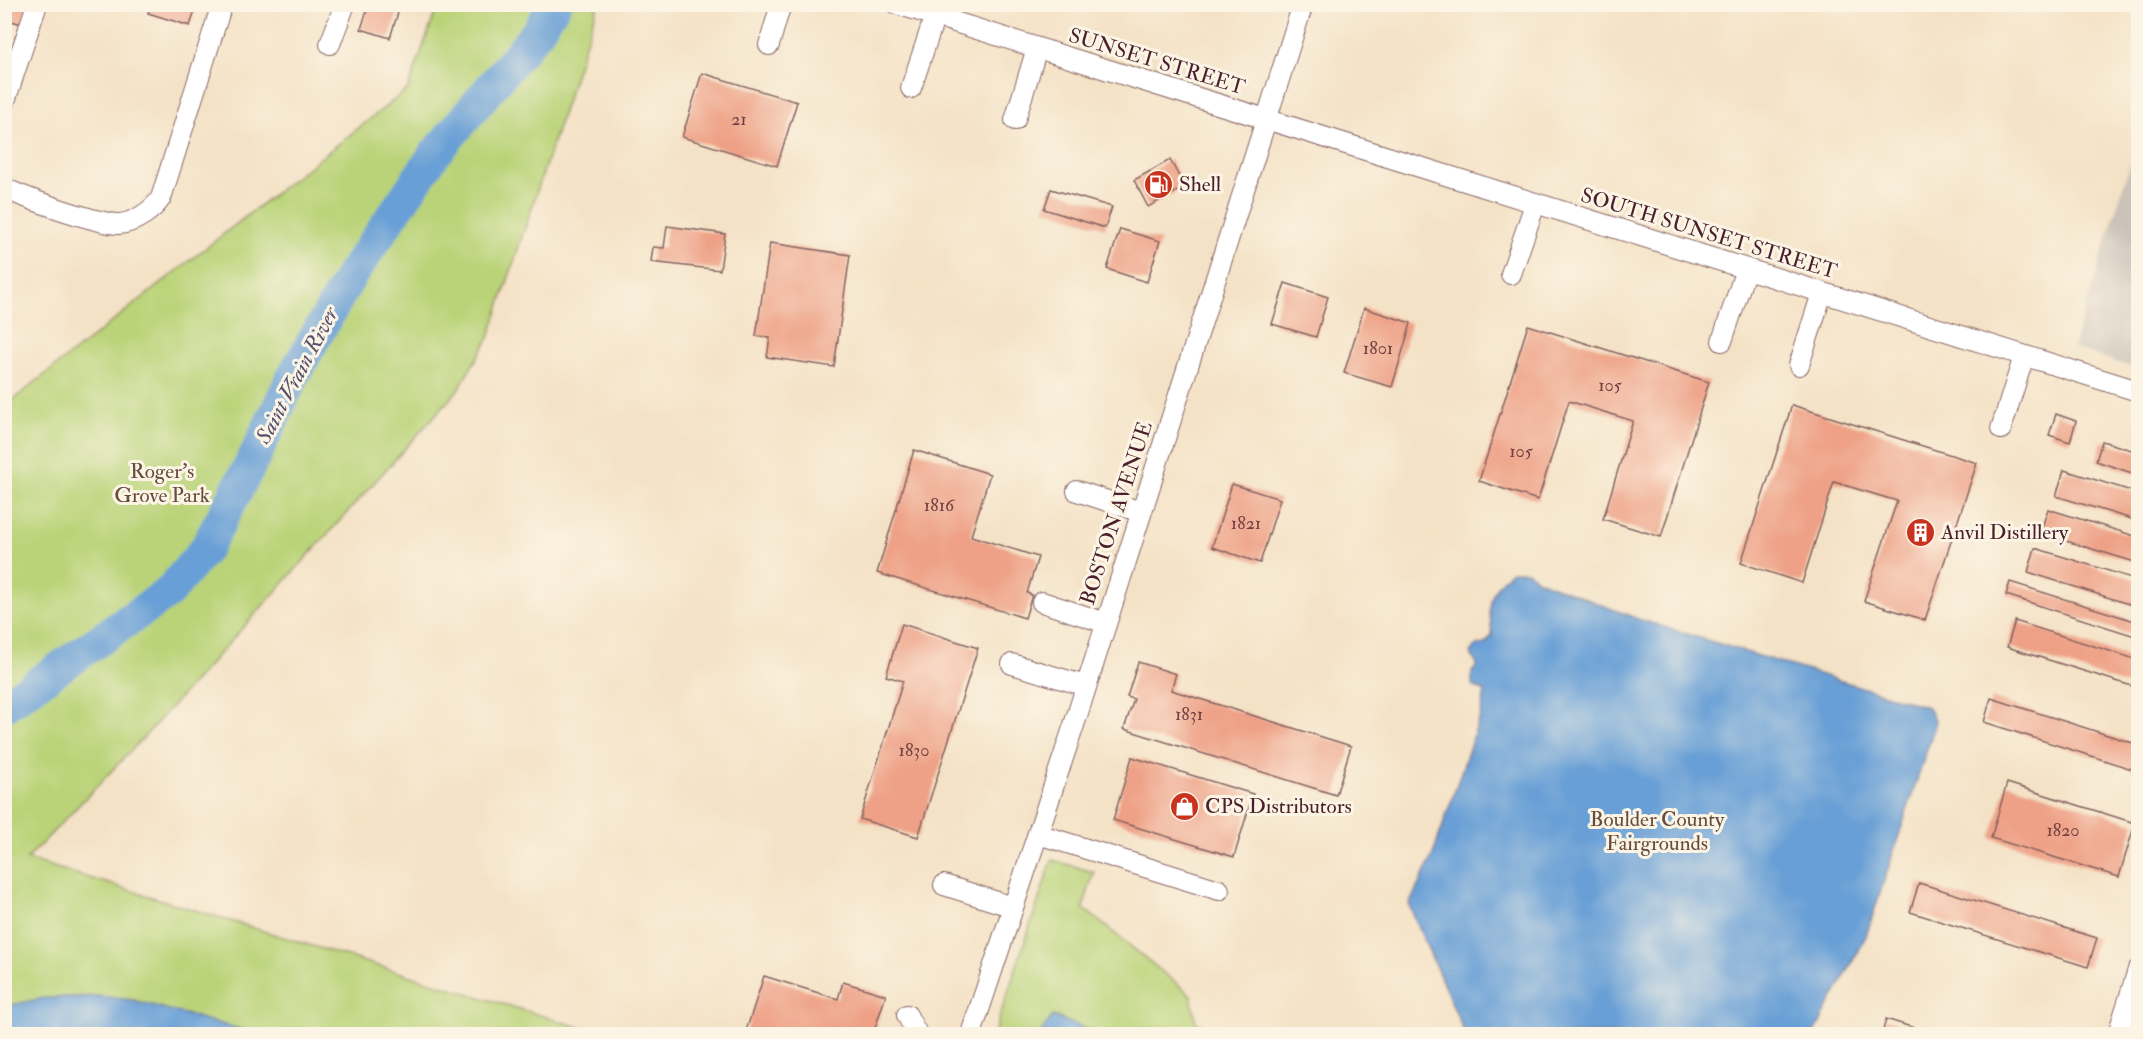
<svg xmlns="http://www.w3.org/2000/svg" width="2143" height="1039" font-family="'IM FELL Double Pica',serif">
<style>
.industrial{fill:#cbc2b8}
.green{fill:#bad378;stroke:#827952;stroke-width:1.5}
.water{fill:#689fd6;stroke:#595f80;stroke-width:1.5}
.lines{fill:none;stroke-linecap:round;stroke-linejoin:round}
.river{stroke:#689fd6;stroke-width:33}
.building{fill:#eea186}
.minor-casing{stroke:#866361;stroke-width:22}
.minor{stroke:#fff;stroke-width:20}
.labels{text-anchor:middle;stroke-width:6;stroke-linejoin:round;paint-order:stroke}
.number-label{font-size:18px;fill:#734042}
.street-label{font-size:21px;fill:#4a1f2b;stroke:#fcf5e5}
.poi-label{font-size:21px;fill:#4a1f2b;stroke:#fcf5e5;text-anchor:start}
.park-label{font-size:21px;fill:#664c3e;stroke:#fcf5e5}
.water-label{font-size:22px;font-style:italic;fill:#56526f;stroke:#fcf5e5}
</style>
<rect width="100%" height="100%" fill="#fcf5e5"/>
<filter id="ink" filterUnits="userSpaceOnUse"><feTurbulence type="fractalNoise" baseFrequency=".0167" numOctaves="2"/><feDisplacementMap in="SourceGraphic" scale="12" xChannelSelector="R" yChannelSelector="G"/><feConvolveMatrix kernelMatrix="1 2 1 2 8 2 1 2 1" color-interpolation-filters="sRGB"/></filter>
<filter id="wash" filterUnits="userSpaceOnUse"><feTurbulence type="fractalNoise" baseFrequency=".008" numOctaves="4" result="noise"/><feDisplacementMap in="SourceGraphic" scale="24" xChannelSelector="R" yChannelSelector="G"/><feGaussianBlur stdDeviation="1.35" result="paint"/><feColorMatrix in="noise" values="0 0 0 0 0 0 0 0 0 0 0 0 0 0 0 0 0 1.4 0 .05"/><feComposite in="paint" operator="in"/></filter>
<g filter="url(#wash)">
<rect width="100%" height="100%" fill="#f4e2c6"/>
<path class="industrial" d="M 2138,139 L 2138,369 L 2073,348 Z"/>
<g class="green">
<path d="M 438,5 L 598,5 L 489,338 L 457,391 L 145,736 L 27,859 L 602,1034 L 5,1034 L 5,406 L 408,89 Z"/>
<path d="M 1052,860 L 1094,872 L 1083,908 L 1191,995 L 1196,1023 L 1236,1034 L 994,1034 Z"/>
</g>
<g class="water">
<path d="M 1512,571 L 1528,571 L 1538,580 L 1638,619 L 1927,707 L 1936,722 L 1866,936 L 1814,1034 L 1465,1034 L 1409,905 L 1432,857 L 1480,717 L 1485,692 L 1472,685 L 1472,672 L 1478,665 L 1470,653 L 1475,646 L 1485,644 L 1492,636 C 1489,607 1486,591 1512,571 Z"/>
<path d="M 99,996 L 133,1000 L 258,1034 L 5,1034 L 5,1006 L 44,998 Z"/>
<path d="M 1053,1016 L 1099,1034 L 1039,1034 Z"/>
</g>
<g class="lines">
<path class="river" d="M 4,706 L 169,592 L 206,548 L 255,456 L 294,374 L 350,277 L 434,155 L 537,32 L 555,4"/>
</g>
<g id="blocks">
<g class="building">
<path d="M 151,4 L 197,4 L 190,26 L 148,13 Z"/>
<path d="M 369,4 L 400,6 L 390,38 L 361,29 Z"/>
<path d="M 4,5 L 28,5 L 22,24 L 4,19 Z"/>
<path d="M 702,73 L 797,102 L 777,166 L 682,137 Z"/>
<path d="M 1170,160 L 1185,187 L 1148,207 L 1134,180 Z"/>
<path d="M 1051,189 L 1112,207 L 1105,228 L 1044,209 Z"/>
<path d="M 667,226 L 725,234 L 720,270 L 651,262 L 653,247 L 664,248 Z"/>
<path d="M 1120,229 L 1160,241 L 1147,282 L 1107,269 Z"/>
<path d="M 770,243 L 850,255 L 834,367 L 767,357 L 770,337 L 756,336 Z"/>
<path d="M 1285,283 L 1328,297 L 1316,337 L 1272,324 Z"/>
<path d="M 1364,308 L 1411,323 L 1392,387 L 1344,373 Z"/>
<path d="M 1528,325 L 1709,382 L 1661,537 L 1603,519 L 1633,421 L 1569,401 L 1538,500 L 1479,481 Z"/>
<path d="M 1792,405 L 1977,463 L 1925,620 L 1864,601 L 1897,501 L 1834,482 L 1802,583 L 1741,563 Z"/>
<path d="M 2056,414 L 2076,421 L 2070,442 L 2049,435 Z"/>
<path d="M 2102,441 L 2138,452 L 2138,475 L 2096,461 Z"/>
<path d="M 914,450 L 990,474 L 971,536 L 1038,557 L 1027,593 L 1032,595 L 1025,618 L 877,573 Z"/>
<path d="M 2064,470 L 2138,493 L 2138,521 L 2056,496 Z"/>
<path d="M 1232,484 L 1280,499 L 1260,563 L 1212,547 Z"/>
<path d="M 2048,509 L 2138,537 L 2138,563 L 2040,533 Z"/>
<path d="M 2035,548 L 2138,580 L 2138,607 L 2028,572 Z"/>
<path d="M 2010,582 L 2138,622 L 2138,637 L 2006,595 Z"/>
<path d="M 2015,621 L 2138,660 L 2138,688 L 2007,647 Z"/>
<path d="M 902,624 L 978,648 L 918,837 L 860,819 L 903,681 L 886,676 Z"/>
<path d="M 1138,662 L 1176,674 L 1171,690 L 1351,746 L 1336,795 L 1124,729 L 1134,699 L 1127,697 Z"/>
<path d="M 1991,698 L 2133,743 L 2138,728 L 2138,771 L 1984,722 Z"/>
<path d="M 1132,757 L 1253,794 L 1234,857 L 1113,820 Z"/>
<path d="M 2007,783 L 2135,823 L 2119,877 L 1991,838 Z"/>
<path d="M 1919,883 L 2097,938 L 2088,967 L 1910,912 Z"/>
<path d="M 764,976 L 838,999 L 843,982 L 886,995 L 873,1034 L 745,1034 Z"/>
<path d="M 1886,1019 L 1933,1034 L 1882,1034 Z"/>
</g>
</g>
</g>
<g filter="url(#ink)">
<use href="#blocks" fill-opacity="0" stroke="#866361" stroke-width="1.5"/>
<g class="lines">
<defs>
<g id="minor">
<path d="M 897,4 L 2138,391"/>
<path d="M 330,44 L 345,4"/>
<path d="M 769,45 L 781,4"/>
<path d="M 911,88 L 935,16"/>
<path d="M 4,104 L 37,4"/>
<path d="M 1015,120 L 1037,48"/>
<path d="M 4,188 C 25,198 98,224 119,224 C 135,223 153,210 161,198 L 222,4"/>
<path d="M 1511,274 L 1535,204"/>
<path d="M 1722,341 L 1746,269"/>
<path d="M 1799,365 L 1822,293"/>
<path d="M 2001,429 L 2024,356"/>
<path d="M 1077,491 L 1141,512"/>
<path d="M 1042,602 L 1106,623"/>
<path d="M 1012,664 L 1086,686"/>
<path d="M 1038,834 L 1219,890"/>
<path d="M 944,885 L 1013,907"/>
<path d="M 907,1015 L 917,1034"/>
<path d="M 971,1034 L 1075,722 L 1303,4"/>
<path d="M 2118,1034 L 2138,970"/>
</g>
</defs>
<use href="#minor" class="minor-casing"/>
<use href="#minor" class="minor"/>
</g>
</g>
<defs>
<symbol id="fuel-disc" viewBox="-11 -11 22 22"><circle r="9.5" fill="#c8321e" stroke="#fcf5e5"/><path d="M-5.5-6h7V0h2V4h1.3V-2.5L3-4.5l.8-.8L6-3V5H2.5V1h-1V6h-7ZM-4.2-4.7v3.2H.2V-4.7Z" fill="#fff"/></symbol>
<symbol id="building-disc" viewBox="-11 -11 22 22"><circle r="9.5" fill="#c8321e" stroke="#fcf5e5"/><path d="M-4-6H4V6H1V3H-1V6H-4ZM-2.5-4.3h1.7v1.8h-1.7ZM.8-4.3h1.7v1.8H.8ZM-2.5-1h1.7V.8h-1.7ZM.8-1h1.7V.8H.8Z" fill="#fff"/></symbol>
<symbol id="shop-disc" viewBox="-11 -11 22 22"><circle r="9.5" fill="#c8321e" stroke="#fcf5e5"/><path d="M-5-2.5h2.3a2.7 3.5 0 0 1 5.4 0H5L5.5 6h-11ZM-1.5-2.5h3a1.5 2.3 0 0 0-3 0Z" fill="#fff"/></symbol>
</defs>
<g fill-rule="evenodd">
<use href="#fuel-disc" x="1142" y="168" width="33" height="33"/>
<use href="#building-disc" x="1904" y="516" width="33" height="33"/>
<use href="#shop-disc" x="1168" y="790" width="33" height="33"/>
</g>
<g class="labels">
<g class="number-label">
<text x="739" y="125">21</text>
<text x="1378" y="354">1801</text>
<text x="1610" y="391">105</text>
<text x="1521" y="457">105</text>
<text x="939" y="511">1816</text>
<text x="1246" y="529">1821</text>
<text x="1189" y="720">1831</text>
<text x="914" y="756">1830</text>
<text x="2063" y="836">1820</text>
</g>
<g class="street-label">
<text transform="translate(1157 61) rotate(17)" y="7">SUNSET STREET</text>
<text transform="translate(1709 233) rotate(17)" y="7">SOUTH SUNSET STREET</text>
<text transform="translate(1116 513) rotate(-72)" y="7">BOSTON AVENUE</text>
</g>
<g class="poi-label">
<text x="1179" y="191">Shell</text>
<text x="1941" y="539">Anvil Distillery</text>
<text x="1205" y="813">CPS Distributors</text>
</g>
<g class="park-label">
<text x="162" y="478">Roger's<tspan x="162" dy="24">Grove Park</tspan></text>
<text x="1657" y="826">Boulder County<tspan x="1657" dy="24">Fairgrounds</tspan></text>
</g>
<g class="water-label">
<text transform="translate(296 375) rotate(-62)" y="8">Saint Vrain River</text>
</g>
</g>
<rect width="2143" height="1039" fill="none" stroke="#fcf5e5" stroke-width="24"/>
</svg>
